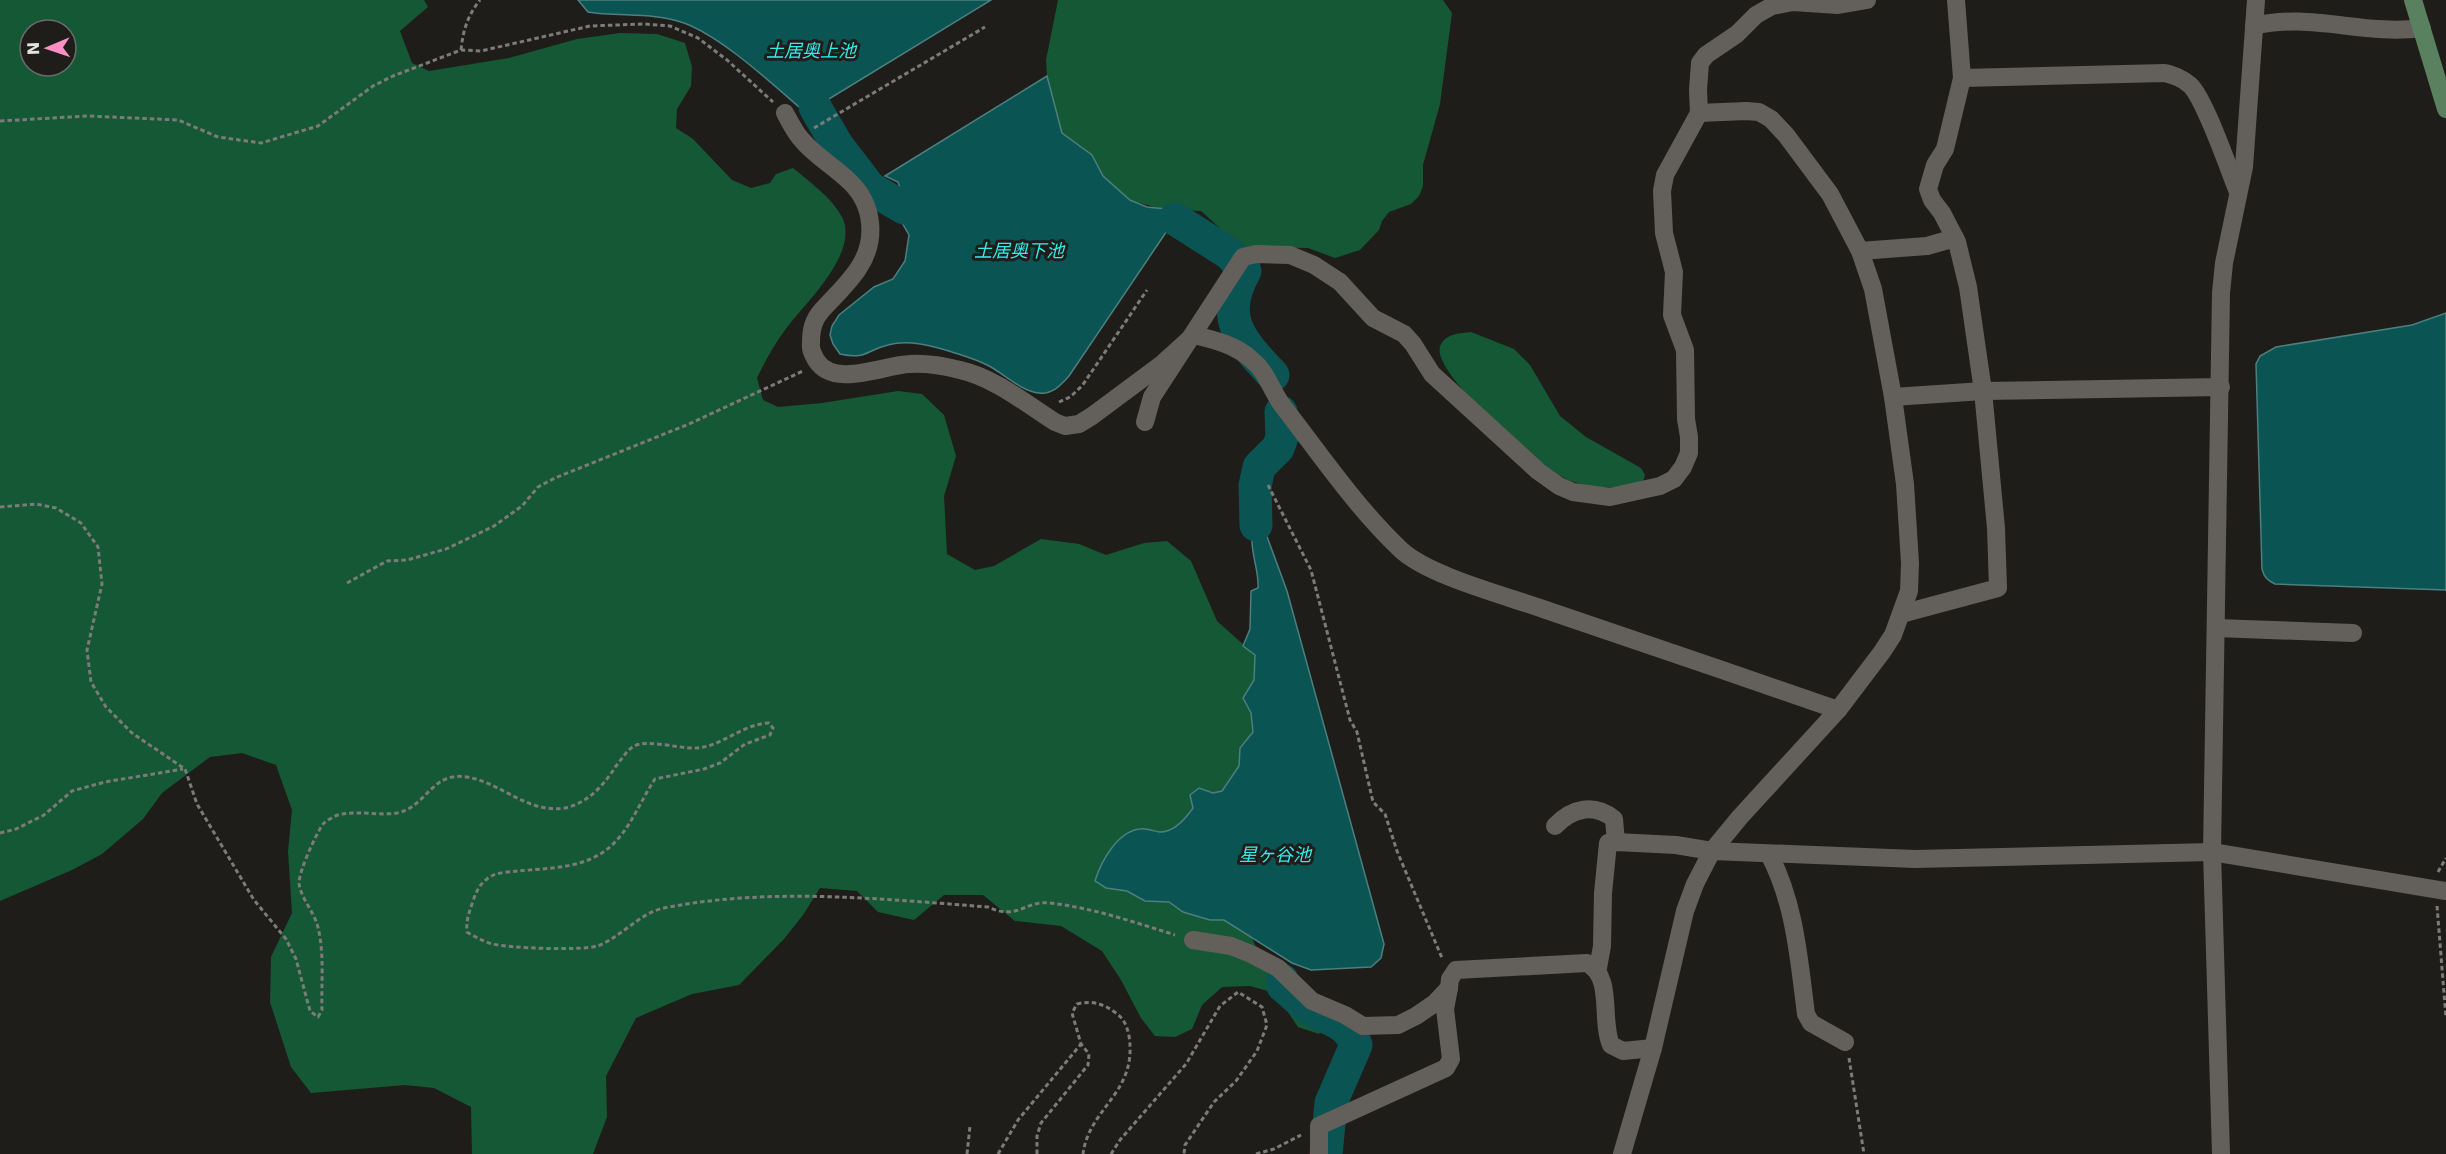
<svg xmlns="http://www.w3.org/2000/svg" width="2446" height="1154" font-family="'DejaVu Sans','Noto Sans JP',sans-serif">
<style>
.forest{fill:#155836;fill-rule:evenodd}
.water{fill:#0b5454;stroke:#4c7f7e;stroke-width:1.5}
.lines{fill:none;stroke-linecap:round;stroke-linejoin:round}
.river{stroke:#0b5454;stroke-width:33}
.path{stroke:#7d7b78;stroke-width:3;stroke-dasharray:4.5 3;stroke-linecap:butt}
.street{stroke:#63605b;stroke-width:18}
.secondary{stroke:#59805f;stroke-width:18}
.labels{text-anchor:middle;stroke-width:6;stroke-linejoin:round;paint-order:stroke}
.water-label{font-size:18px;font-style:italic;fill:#31ecec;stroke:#1f1d19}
</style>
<rect width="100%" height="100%" fill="#1f1d19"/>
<g class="forest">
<path d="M 0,0 L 424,0 L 428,7 L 400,31 L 412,63 L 429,71 L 509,58 L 577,39 L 620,33 L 657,34 L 685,43 L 692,67 L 691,86 L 677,109 L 676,128 L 693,139 L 732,180 L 751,188 L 770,183 L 776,174 L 793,168 C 810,182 832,198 842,217 C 860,253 805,303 785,330 C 774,345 765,361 757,378 L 763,400 L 778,407 L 822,403 L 898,391 L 922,394 L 944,415 L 956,456 L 944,496 L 947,554 L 975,570 L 994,566 L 1041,539 L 1079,544 L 1106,555 L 1144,543 L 1167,541 L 1191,561 L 1217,621 L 1255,655 L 1254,680 L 1243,698 L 1251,713 L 1253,732 L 1240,748 L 1239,766 L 1222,791 C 1197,795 1183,833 1160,832 C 1154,832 1147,830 1141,829 L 1106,888 L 1127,891 L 1145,900 L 1169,901 L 1183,912 L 1210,920 L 1224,920 L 1250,934 L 1266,969 L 1282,991 L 1304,1009 L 1325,1022 L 1319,1034 L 1298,1027 L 1286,1009 L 1268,991 L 1250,986 L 1222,987 L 1202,1005 L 1192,1029 L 1175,1037 L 1155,1036 L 1141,1018 L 1121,980 L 1102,951 L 1061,926 L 1015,921 L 983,895 L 944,895 L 914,920 L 878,912 L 857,891 L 820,888 L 803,915 L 784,939 L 739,985 L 692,994 L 636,1018 L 606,1076 L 607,1117 L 593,1154 L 472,1154 L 471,1107 L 434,1088 L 405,1085 L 311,1093 L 291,1067 L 270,1002 L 271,957 L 292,913 L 288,851 L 292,810 L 276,765 L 242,753 L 210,757 L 162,793 L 143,819 L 102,854 L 72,870 L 0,901 ZM 30,30 L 66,30 L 66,66 L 30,66 Z"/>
<path d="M 1058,0 L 1443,0 L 1452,13 L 1440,104 L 1423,165 L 1423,186 L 1419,196 L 1411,204 L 1389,212 L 1382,221 L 1379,230 L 1360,250 L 1335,258 L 1308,248 L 1241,247 L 1201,211 L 1161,209 L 1130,200 L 1103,176 L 1092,155 L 1062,133 L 1047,76 L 1046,60 Z"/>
<path d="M 1471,332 L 1514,349 L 1530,365 L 1560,416 L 1586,437 L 1641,468 L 1645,475 L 1643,482 C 1620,490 1594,489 1571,481 C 1544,471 1432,375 1440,347 C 1444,334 1460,333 1471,332 Z"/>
</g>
<g class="water">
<path d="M 578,0 L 991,0 L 806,113 C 773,85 724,38 684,23 C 654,12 619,17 588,12 Z"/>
<path d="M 1047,76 L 1062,133 L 1092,155 L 1103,176 L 1130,200 L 1147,207 L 1175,210 L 1175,219 L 1069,376 C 1061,385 1052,395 1039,393 C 1023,392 1005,375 991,367 C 979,360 965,356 952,352 C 933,346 908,339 888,345 C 866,350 867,360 840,354 L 833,344 L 830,335 L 832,326 L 839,315 L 874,287 L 893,279 L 905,261 L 909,235 L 901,221 C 905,206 903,196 898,182 L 885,176 Z"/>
<path d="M 2446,313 L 2446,590 L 2275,584 C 2267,580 2264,577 2262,569 L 2256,364 L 2260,356 L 2276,347 L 2412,325 Z"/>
<path d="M 1256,525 L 1261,526 L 1265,531 L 1287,591 L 1384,944 L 1381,958 L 1371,967 L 1311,970 L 1292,963 L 1224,920 L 1210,920 L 1183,912 L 1169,902 L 1145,901 L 1127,891 L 1106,888 L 1095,881 C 1101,861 1118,831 1140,829 C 1146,828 1153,831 1159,832 C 1173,833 1186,818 1193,808 L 1190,795 L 1199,788 L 1213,793 L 1222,791 L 1239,766 L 1240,748 L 1253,732 L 1251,713 L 1243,698 L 1254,680 L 1255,655 L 1243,646 L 1250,629 L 1251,591 L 1258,588 C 1260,570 1245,540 1256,525 Z"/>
</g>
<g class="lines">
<g class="river">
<path d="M 815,107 L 837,145 L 870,188 L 904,208"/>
<path d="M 1175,219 L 1230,254 L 1245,271 C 1218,318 1241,341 1273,375"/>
<path d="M 1256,525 L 1255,486 L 1259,467 L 1278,448 L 1282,437 L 1281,412"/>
<path d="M 1282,980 L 1283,986 C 1292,993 1300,1002 1309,1008 C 1328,1021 1347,1020 1356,1045 L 1331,1103 L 1326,1154"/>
</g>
<g class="path">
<path d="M 461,50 C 463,30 468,15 480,0"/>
<path d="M 0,121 L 88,116 L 178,120 L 218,137 L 261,143 L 318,126 L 373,86 L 393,76 L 461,50 L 481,51 L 590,26 L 644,24 L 670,26 L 698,38 L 727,60 L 773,102"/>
<path d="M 814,128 L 985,27"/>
<path d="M 1059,402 L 1070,397 L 1082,386 L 1147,290"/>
<path d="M 1268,485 L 1311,570 L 1350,720 L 1357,732 L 1373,802 L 1385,814 L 1397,851 L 1442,958"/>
<path d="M 0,507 L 36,504 L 56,508 L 81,523 L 98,547 L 102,584 L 87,650 L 91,682 L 106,707 L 132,733 L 185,769 L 197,804 L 254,900 L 286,939 L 296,959 L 310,1011 L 318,1017 L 322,1010 C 321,983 325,951 317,924 C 313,911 300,896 299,883 C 299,871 316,834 323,824 C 326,821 334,816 338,815 C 357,810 379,816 397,813 C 427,807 431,771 467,777 C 502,783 528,814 565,808 C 588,803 604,785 616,766 C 622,759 626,751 634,746 C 647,739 680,749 697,748 C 723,746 742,724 769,723 L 773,728 L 770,735 L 745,744 L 720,763 L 704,769 L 655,779 C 639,803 629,833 606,850 C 581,869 547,868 518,871 C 508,872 495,872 487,879 C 479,885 476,892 473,901 C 469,913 466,920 467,932 C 475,937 483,941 492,944 C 510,948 580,951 597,946 C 619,939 641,912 664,908 C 770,887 881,899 988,907 C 1018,921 1025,900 1050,903 C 1093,908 1134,922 1175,935"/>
<path d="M 347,583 L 387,561 L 407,560 L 446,549 L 494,526 L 522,506 L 538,487 L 555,478 L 689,424 L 803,371"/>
<path d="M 0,833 L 16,829 L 44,815 L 72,791 L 105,782 L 183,769"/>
<path d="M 2438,872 L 2446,858"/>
<path d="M 2437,906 L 2446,1018"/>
<path d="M 1849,1058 L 1864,1154"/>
<path d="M 967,1154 L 970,1126"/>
<path d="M 998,1154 L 1018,1120 L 1081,1044"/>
<path d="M 1037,1154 L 1037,1136 L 1041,1123 L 1088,1065 L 1089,1054 L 1081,1044 L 1072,1013 L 1077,1004 C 1092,1000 1104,1004 1116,1013 C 1124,1019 1127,1026 1129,1036 C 1138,1093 1089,1107 1083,1154"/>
<path d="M 1111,1154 L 1120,1140 L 1186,1064 L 1220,1006 L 1238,992 L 1262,1007 L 1267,1025 L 1257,1051 L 1236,1081 L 1214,1102 L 1185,1145 L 1184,1154"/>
<path d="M 1256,1154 L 1274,1149 L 1301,1135"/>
</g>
<g class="street">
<path d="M 2254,26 C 2309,12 2365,36 2422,28"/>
<path d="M 1962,78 L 2165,73 C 2175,76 2182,78 2190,85 C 2205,99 2229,170 2238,192"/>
<path d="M 785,113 C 790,122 795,133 802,140 C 815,156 835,167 850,182 C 874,205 877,241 858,269 C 848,284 834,297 822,310 C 813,320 811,330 811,343 C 810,350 813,354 816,360 C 834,389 883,365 910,364 C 926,363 944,366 960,370 C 995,378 1025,403 1055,422 L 1065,426 L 1079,424 L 1092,416 L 1162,364 L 1194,335 C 1215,340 1236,345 1252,360 C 1267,372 1271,390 1282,405 C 1320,454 1355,506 1400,549 C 1428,576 1507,596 1546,610 C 1643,643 1741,676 1838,710"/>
<path d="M 1860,251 L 1927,246 L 1955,238"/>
<path d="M 1893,397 L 1983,391 L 2221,387"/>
<path d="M 1145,422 L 1152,397 L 1243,257 L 1256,254 L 1290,255 L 1314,265 L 1340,282 L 1373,318 L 1404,334 L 1413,344 L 1432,374 L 1538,471 L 1559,486 L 1573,492 L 1610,497 L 1660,486 L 1674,479 L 1683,467 L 1689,453 L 1689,437 L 1686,419 L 1685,350 L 1672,315 L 1674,272 L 1664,233 L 1662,191 L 1665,175 L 1699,113 L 1698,90 L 1700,63 L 1706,55 L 1737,34 L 1756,15 L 1772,6 L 1793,2 L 1838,5 L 1867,0"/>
<path d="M 1901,614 L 1998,588 L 1996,528 L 1983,391 L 1968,287 L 1957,242 L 1942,213 L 1932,200 L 1928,189 L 1935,165 L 1945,149 L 1962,78 L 1956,0"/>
<path d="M 2216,628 L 2353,633"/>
<path d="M 1555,826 C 1572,808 1594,803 1614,819 L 1616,842"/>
<path d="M 1769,854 C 1795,903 1799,960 1806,1014 L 1811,1023 L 1845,1042"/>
<path d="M 1193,940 L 1231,946 L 1251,954 L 1278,968 L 1312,1001 L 1345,1015 L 1363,1026 L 1398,1025 L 1416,1016 L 1435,1003 L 1449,988 L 1450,979 L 1456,970 L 1587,963 C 1614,977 1600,1019 1611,1045 L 1623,1051 L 1653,1048"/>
<path d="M 1598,968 L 1602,946 L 1603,893 L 1608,843 L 1616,842 L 1676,845 L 1712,851 L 1915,859 L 2212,852 L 2446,891"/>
<path d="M 1319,1154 L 1319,1126 L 1446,1068 L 1451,1059 L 1445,1009 L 1449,988"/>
<path d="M 1622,1154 L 1653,1048 L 1685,911 L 1695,884 L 1712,851 L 1740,817 L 1838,710 L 1882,652 L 1893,635 L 1909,591 L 1910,563 L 1905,484 L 1893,397 L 1873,289 L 1860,251 L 1830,194 L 1786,135 L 1771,119 L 1759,112 L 1746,111 L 1699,113"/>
<path d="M 2221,1154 L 2212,852 L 2221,293 L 2224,263 L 2244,167 L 2256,0"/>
</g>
<path class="secondary" d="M 2413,0 L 2446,109"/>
</g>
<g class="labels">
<g class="water-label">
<text x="811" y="57">土居奥上池</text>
<text x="1019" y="257">土居奥下池</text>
<text x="1275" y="861">星ヶ谷池</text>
</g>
</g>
<g transform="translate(48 48) rotate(268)"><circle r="28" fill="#1f1d19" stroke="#6e6c69" stroke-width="1.5"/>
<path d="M0-4.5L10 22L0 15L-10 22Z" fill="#fb8fc5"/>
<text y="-9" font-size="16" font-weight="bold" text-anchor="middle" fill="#e4e2e0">N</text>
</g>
</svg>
